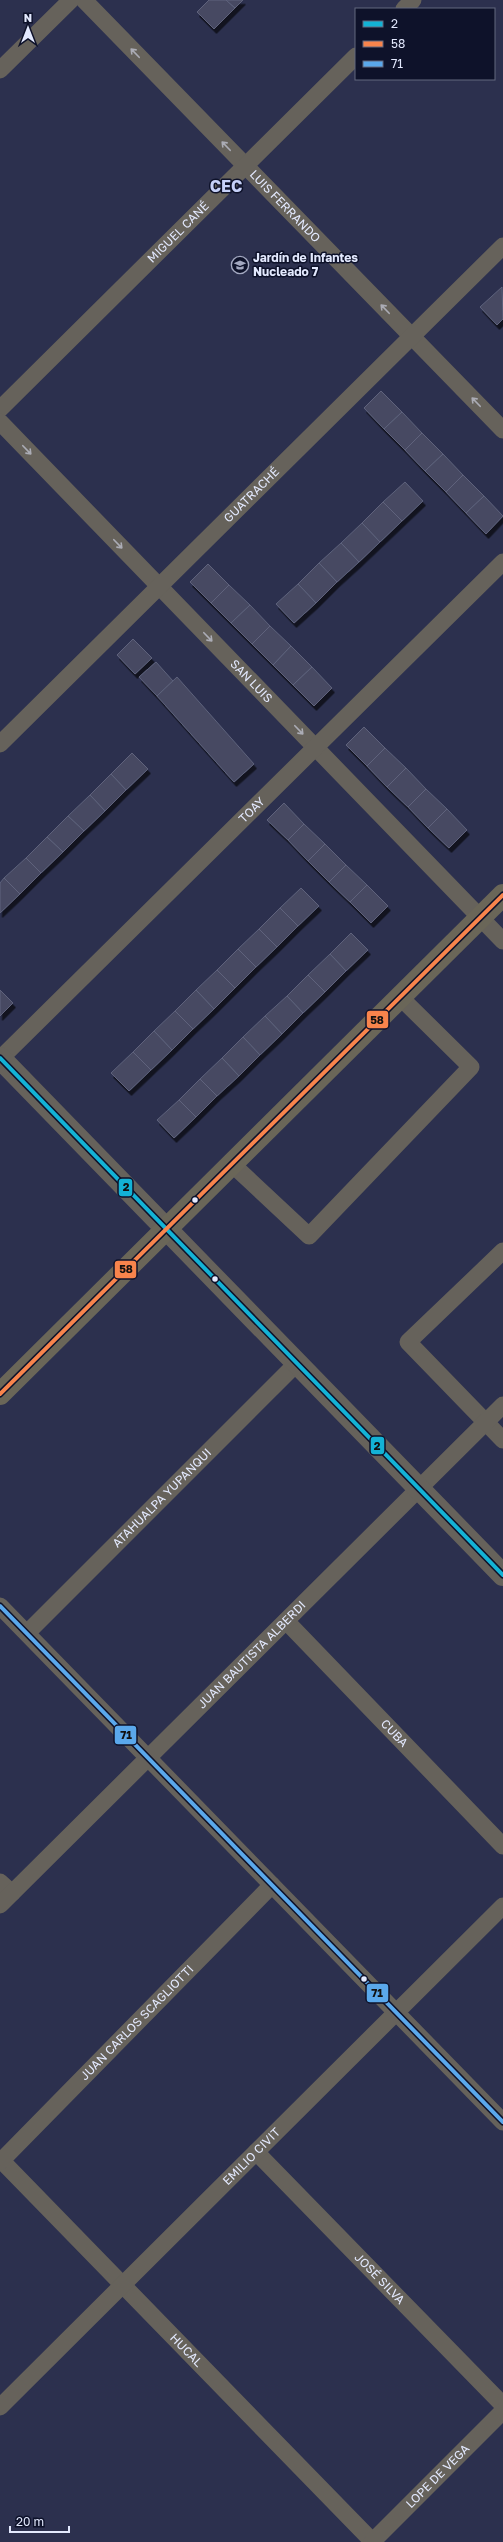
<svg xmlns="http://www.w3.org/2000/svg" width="503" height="2542" font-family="'Golos Text',sans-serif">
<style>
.building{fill:#464a62;stroke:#5e627c;filter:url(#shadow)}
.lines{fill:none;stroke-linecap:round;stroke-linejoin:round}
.minor{stroke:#66625b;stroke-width:17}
.tertiary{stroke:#66625b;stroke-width:22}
.secondary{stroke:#6a6658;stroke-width:22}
.bus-1-casing{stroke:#0e122a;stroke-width:7}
.bus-2-casing{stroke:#0e122a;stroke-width:7}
.bus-3-casing{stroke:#0e122a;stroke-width:7}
.bus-1{stroke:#13b2d5;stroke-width:4}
.bus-2{stroke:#f8844c;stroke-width:4}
.bus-3{stroke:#5aa8eb;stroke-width:4}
.oneway{stroke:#abacb5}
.bus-dot{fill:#e3e9fe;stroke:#0e122a;stroke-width:1.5}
.labels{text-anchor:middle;stroke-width:3;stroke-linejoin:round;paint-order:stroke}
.street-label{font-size:12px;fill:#e3e9fe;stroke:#0e122a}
.poi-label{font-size:12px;font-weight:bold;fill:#e3e9fe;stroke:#0e122a;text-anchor:start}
.district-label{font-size:16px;font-weight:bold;fill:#c6d1f9;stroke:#0e122a}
.line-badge{stroke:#0e122a;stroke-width:1.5}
.pale-badge-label{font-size:11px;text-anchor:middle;font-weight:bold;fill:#111}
</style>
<defs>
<filter id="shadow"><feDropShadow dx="2.5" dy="4.5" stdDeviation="0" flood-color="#0009"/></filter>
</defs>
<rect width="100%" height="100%" fill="#2c304e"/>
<g class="building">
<path d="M 209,0 L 226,0 L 235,8 L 214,29 L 197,12 Z"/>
<path d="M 226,0 L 243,0 L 235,8 Z"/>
<path d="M 502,287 L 503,319 L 497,325 L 480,307 Z"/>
<path d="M 381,391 L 402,412 L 384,429 L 364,408 Z"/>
<path d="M 402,412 L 422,433 L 405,450 L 384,429 Z"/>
<path d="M 422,433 L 443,454 L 425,471 L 405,450 Z"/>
<path d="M 443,454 L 463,475 L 446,492 L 425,471 Z"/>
<path d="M 463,475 L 484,496 L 466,513 L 446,492 Z"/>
<path d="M 405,482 L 423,501 L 402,521 L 383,502 Z"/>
<path d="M 484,496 L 503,516 L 486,534 L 466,513 Z"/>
<path d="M 383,502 L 402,521 L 380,542 L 362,523 Z"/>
<path d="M 362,523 L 380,542 L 359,562 L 341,543 Z"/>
<path d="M 341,543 L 359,562 L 337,582 L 319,563 Z"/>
<path d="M 319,563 L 337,582 L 316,603 L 298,584 Z"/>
<path d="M 208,564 L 229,585 L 211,603 L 190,582 Z"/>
<path d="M 298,584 L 316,603 L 294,623 L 276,604 Z"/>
<path d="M 229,585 L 250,605 L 231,623 L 211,603 Z"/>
<path d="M 250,605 L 270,626 L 252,644 L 231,623 Z"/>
<path d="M 270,626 L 291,646 L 273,665 L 252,644 Z"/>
<path d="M 133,639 L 152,658 L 135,674 L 117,655 Z"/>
<path d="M 291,646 L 312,667 L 293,685 L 273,665 Z"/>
<path d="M 156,662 L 173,681 L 157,696 L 139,677 Z"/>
<path d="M 312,667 L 332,688 L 314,706 L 293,685 Z"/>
<path d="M 177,677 L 254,764 L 234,782 L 157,696 Z"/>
<path d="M 364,727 L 385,748 L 367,766 L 346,745 Z"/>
<path d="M 385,748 L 406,768 L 387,787 L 367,766 Z"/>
<path d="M 132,753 L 148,769 L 126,790 L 111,774 Z"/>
<path d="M 406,768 L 426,789 L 408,807 L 387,787 Z"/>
<path d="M 111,774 L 126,790 L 105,811 L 90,795 Z"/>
<path d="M 426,789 L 447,809 L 428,828 L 408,807 Z"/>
<path d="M 90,795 L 105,811 L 84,831 L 68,816 Z"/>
<path d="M 284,803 L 304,824 L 288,840 L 267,820 Z"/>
<path d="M 447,809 L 467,830 L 449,848 L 428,828 Z"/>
<path d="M 68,816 L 84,831 L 63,852 L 47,837 Z"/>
<path d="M 304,824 L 325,844 L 308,861 L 288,840 Z"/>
<path d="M 47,837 L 63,852 L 41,873 L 26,858 Z"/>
<path d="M 325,844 L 346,865 L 329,882 L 308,861 Z"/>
<path d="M 26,858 L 41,873 L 20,894 L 4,878 Z"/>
<path d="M 346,865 L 367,885 L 350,902 L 329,882 Z"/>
<path d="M 4,878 L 20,894 L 0,913 L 0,883 Z"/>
<path d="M 367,885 L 388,906 L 371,923 L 350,902 Z"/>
<path d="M 301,888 L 319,906 L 298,926 L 280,908 Z"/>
<path d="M 280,908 L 298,926 L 277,947 L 259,929 Z"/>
<path d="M 259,929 L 277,947 L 256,967 L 238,949 Z"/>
<path d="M 351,933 L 368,950 L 346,971 L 330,954 Z"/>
<path d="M 238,949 L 256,967 L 235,988 L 217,970 Z"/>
<path d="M 330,954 L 346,971 L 325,992 L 308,975 Z"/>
<path d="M 217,970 L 235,988 L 214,1009 L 196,990 Z"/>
<path d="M 308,975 L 325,992 L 303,1013 L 287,996 Z"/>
<path d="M 0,990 L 13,1003 L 0,1016 Z"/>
<path d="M 196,990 L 214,1009 L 193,1029 L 175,1011 Z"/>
<path d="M 287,996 L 303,1013 L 282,1034 L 265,1016 Z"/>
<path d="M 175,1011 L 193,1029 L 172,1050 L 154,1031 Z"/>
<path d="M 265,1016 L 282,1034 L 260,1055 L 243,1037 Z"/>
<path d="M 154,1031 L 172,1050 L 151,1070 L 133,1052 Z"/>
<path d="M 243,1037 L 260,1055 L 239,1076 L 222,1058 Z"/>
<path d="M 133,1052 L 151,1070 L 129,1091 L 111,1073 Z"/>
<path d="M 222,1058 L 239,1076 L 217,1096 L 200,1079 Z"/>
<path d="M 200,1079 L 217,1096 L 196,1117 L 179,1100 Z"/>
<path d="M 179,1100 L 196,1117 L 174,1138 L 157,1120 Z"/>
</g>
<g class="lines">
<g class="minor">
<path id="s1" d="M 84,0 L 503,430"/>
<path d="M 404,9 L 413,0"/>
<path d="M 0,70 L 71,0"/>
<path id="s2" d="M 0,409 L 356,56"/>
<path id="s3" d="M 0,422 L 503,941"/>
<path id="s4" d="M 0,744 L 503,246"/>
<path id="s5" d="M 0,1059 L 503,562"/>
<path d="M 232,1164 L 309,1236 L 471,1067 L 400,997"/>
<path d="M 503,1251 L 408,1342 L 503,1440"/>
<path d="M 0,1606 L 503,2122"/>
<path id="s6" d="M 286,1621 L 503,1846"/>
<path id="s7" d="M 27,1633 L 297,1363"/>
<path d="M 0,1882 L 12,1893"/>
<path id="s8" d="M 0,1905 L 503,1405"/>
<path id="s9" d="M 256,2152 L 503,2405"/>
<path id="s10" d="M 0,2159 L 373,2542"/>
<path id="s11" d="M 1,2161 L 272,1885"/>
<path id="s12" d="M 0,2407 L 503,1906"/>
<path id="s13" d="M 372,2542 L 503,2411"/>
</g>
<path class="tertiary" d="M 0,1058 L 503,1575"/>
<path class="secondary" d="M 0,1394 L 503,895"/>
<defs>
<path id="bus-1" d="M 0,1058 L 503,1575"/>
<path id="bus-2" d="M 0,1394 L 503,895"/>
<path id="bus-3" d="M 0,1606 L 503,2122"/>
</defs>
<use href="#bus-1" class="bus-1-casing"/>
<use href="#bus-2" class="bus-2-casing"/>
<use href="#bus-3" class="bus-3-casing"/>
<use href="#bus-1" class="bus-1"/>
<use href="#bus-2" class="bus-2"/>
<use href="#bus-3" class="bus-3"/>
</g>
<defs><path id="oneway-shaft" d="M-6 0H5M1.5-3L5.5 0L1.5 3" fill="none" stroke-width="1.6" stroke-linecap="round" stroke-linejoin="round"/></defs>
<g class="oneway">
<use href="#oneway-shaft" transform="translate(135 53) rotate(-134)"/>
<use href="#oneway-shaft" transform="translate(226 146) rotate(-134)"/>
<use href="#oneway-shaft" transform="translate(385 309) rotate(-134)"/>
<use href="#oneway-shaft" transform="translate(476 402) rotate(-134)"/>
<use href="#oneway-shaft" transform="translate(27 450) rotate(46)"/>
<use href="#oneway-shaft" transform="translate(118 544) rotate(46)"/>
<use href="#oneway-shaft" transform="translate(208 637) rotate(46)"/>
<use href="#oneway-shaft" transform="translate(299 730) rotate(46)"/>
</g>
<defs>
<symbol id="school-ring" viewBox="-11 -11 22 22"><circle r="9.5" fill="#0e122a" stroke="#a3a8c0" stroke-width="1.5"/><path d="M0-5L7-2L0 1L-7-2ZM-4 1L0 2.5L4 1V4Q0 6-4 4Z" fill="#a3a8c0"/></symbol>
</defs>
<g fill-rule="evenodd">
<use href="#school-ring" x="230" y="255" width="20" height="20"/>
</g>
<g class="bus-dot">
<circle cx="195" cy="1200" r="3.5"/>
<circle cx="215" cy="1279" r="3.5"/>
<circle cx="364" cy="1979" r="3.5"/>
</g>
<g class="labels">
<g class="street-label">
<text dy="4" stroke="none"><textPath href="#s1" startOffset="288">LUIS FERRANDO</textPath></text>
<text dy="4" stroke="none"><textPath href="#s2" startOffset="251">MIGUEL CANÉ</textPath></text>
<text dy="4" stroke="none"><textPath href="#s4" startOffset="354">GUATRACHÉ</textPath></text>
<text dy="4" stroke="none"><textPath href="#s3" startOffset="361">SAN LUIS</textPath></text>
<text dy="4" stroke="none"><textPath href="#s5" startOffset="354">TOAY</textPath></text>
<text dy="4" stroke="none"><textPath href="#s7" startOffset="191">ATAHUALPA YUPANQUI</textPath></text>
<text dy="4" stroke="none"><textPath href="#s8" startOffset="355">JUAN BAUTISTA ALBERDI</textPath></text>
<text dy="4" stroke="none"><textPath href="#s6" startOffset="156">CUBA</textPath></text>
<text dy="4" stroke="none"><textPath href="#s11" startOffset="194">JUAN CARLOS SCAGLIOTTI</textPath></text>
<text dy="4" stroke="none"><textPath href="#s12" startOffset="355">EMILIO CIVIT</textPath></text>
<text dy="4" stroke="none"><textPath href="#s9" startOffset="177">JOSÉ SILVA</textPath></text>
<text dy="4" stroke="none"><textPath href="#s10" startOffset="267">HUCAL</textPath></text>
<text dy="4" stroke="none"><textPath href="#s13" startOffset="93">LOPE DE VEGA</textPath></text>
</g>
<g class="poi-label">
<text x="253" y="262">Jardín de Infantes<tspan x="253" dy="14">Nucleado 7</tspan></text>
</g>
<g class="district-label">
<text x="226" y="192">CEC</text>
</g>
</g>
<g class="line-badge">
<rect x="366" y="1010" width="23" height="19" rx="4" fill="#f8844c"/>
<rect x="118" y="1178" width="15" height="19" rx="4" fill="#13b2d5"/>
<rect x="114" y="1260" width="23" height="19" rx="4" fill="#f8844c"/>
<rect x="370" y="1436" width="15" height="19" rx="4" fill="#13b2d5"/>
<rect x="114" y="1725" width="23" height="20" rx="4" fill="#5aa8eb"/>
<rect x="366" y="1983" width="23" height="20" rx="4" fill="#5aa8eb"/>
</g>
<g class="pale-badge-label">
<text x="377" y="1024">58</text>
<text x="126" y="1191">2</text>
<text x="126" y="1273">58</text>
<text x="377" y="1450">2</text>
<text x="126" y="1739">71</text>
<text x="377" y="1997">71</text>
</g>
<rect x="355" y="8" width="140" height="72" fill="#0e122a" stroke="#63687f"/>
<rect x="363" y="21" width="20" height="6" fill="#13b2d5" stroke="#63687f"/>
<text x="391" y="28" font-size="12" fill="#e3e9fe">2</text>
<rect x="363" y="41" width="20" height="6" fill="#f8844c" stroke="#63687f"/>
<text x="391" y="48" font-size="12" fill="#e3e9fe">58</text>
<rect x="363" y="61" width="20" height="6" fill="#5aa8eb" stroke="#63687f"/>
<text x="391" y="68" font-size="12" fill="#e3e9fe">71</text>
<g transform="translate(28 28)" stroke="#0e122a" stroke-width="3" paint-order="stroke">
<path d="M0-3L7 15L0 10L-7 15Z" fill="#e3e9fe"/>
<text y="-6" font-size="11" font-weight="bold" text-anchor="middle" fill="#e3e9fe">N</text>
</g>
<path d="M10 2526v6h59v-6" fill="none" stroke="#e3e9fe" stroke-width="2"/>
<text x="16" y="2526" font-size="12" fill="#e3e9fe" stroke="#0e122a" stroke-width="3" paint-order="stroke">20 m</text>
</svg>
